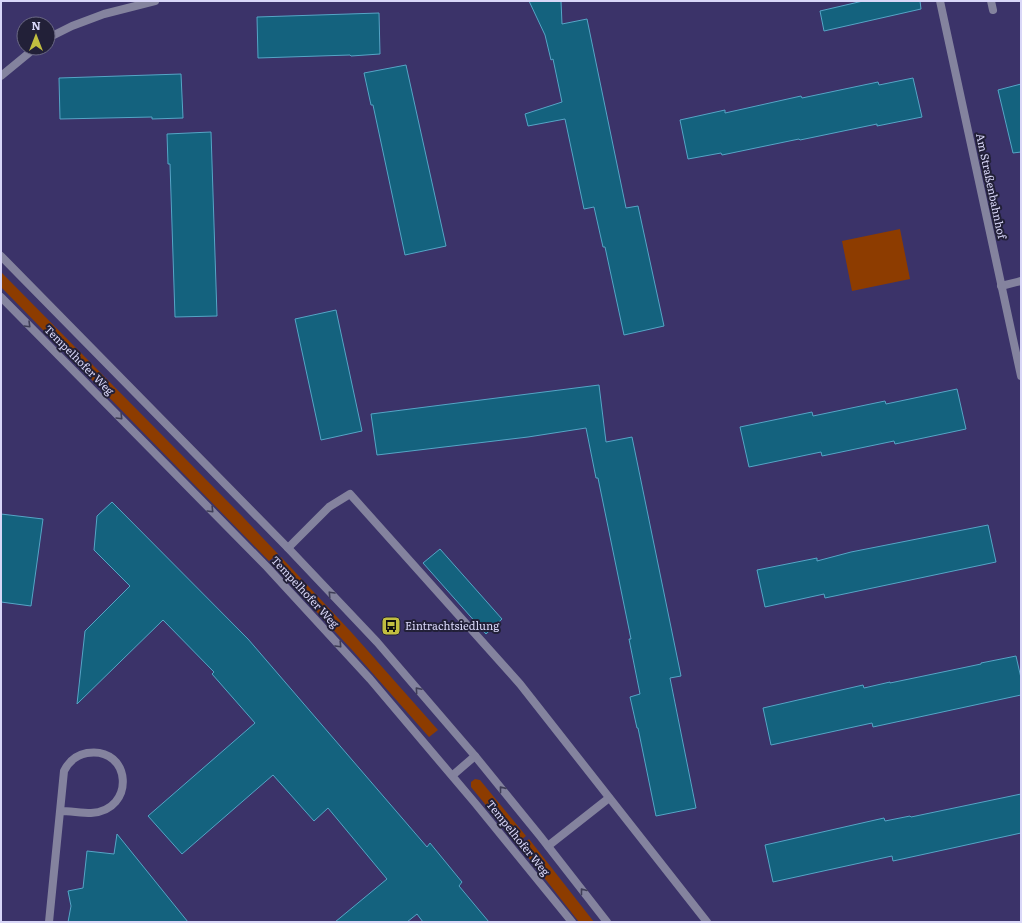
<svg xmlns="http://www.w3.org/2000/svg" width="1022" height="923" font-family="Literata,serif">
<style>
.green{fill:#8d3c00}
.building{fill:#14627e;stroke:#55a5c6}
.lines{fill:none;stroke-linecap:round;stroke-linejoin:round}
.service{stroke:#84839e;stroke-width:8}
.minor{stroke:#84839e;stroke-width:8}
.tertiary{stroke:#84839e;stroke-width:8}
.oneway{stroke:#3f3e57}
.labels{text-anchor:middle;stroke-width:4;stroke-linejoin:round;paint-order:stroke}
.street-label{font-size:11px;fill:#d9d7f8;stroke:#222038}
.poi-label{font-size:11px;fill:#d9d7f8;stroke:#222038;text-anchor:start}
</style>
<rect width="100%" height="100%" fill="#3b3369"/>
<g class="green">
<path d="M 900,229 L 910,279 L 852,291 L 842,241 Z"/>
<path d="M 1,272 L 242,516 L 278,554 L 269,561 L 1,287 Z"/>
<path d="M 281,557 L 352,633 L 438,730 L 429,737 L 353,651 L 273,565 Z"/>
<path d="M 475,779 L 480,780 L 526,836 L 517,843 L 471,787 L 471,782 Z"/>
<path d="M 529,839 L 594,922 L 579,922 L 520,847 Z"/>
</g>
<g class="building">
<path d="M 529,1 L 561,1 L 562,24 L 587,19 L 626,208 L 638,206 L 664,326 L 624,335 L 605,247 L 603,247 L 594,207 L 584,209 L 565,119 L 528,126 L 525,114 L 562,102 L 553,59 L 551,60 L 545,35 Z"/>
<path d="M 863,1 L 920,1 L 921,9 L 824,31 L 820,11 Z"/>
<path d="M 379,13 L 380,54 L 351,56 L 350,55 L 258,58 L 257,17 Z"/>
<path d="M 406,65 L 446,246 L 405,255 L 373,105 L 371,105 L 364,73 Z"/>
<path d="M 181,74 L 183,118 L 152,119 L 152,117 L 60,119 L 59,78 Z"/>
<path d="M 913,78 L 922,117 L 877,126 L 877,124 L 800,140 L 799,139 L 722,155 L 721,153 L 688,159 L 680,120 L 725,110 L 725,113 L 801,96 L 802,98 L 878,82 L 879,85 Z"/>
<path d="M 1021,84 L 1021,152 L 1013,153 L 998,90 Z"/>
<path d="M 211,132 L 217,316 L 175,317 L 170,164 L 168,164 L 167,134 Z"/>
<path d="M 336,310 L 362,431 L 321,440 L 295,319 Z"/>
<path d="M 599,385 L 606,442 L 632,437 L 681,676 L 670,678 L 696,808 L 656,816 L 638,728 L 637,728 L 630,697 L 640,694 L 629,639 L 631,639 L 598,478 L 596,478 L 586,428 L 528,437 L 377,455 L 371,414 Z"/>
<path d="M 957,389 L 966,429 L 895,444 L 894,441 L 822,456 L 821,452 L 749,467 L 740,427 L 812,412 L 813,416 L 885,401 L 886,404 Z"/>
<path d="M 112,502 L 248,639 L 427,847 L 430,843 L 462,882 L 459,886 L 489,922 L 423,922 L 417,914 L 407,922 L 335,922 L 387,879 L 328,808 L 314,821 L 273,775 L 182,854 L 148,816 L 255,723 L 212,674 L 214,672 L 163,620 L 77,704 L 85,631 L 130,586 L 94,550 L 97,516 Z"/>
<path d="M 1,514 L 43,519 L 31,606 L 1,602 Z"/>
<path d="M 988,525 L 996,562 L 825,598 L 824,594 L 765,607 L 757,570 L 817,558 L 817,561 L 851,552 Z"/>
<path d="M 440,549 L 502,619 L 486,634 L 423,563 Z"/>
<path d="M 1016,656 L 1021,678 L 1021,695 L 873,727 L 872,723 L 771,745 L 763,708 L 863,685 L 864,688 L 890,682 L 890,683 L 981,664 L 981,663 Z"/>
<path d="M 1021,794 L 1021,833 L 893,861 L 892,856 L 773,882 L 765,845 L 884,818 L 885,821 L 910,816 L 911,817 Z"/>
<path d="M 117,834 L 188,922 L 68,922 L 71,906 L 68,891 L 83,888 L 87,851 L 114,854 Z"/>
</g>
<g class="lines">
<g class="service">
<path d="M 991,1 L 993,10"/>
<path d="M 1001,286 L 1021,281"/>
<path d="M 288,548 L 329,507 L 350,494 L 520,684 L 707,922"/>
<path d="M 548,846 L 609,798"/>
<path d="M 49,922 L 64,771 C 69,761 76,755 87,753 C 132,746 136,811 91,813 C 81,813 70,811 60,811"/>
</g>
<g class="minor">
<path d="M 940,1 L 1021,376"/>
<path d="M 48,38 L 72,26 L 104,14 L 155,1"/>
<path d="M 1,76 L 35,48"/>
</g>
<g class="tertiary">
<path d="M 1,256 L 288,548 L 377,642 L 475,756 L 540,836 L 607,922"/>
<path d="M 1,297 L 267,567 L 370,679 L 475,803 L 572,922"/>
<path d="M 453,775 L 475,756"/>
</g>
</g>
<defs><path id="oneway-chevron" d="M-2-3.5L2.5 0L-2 3.5" fill="none" stroke-width="1.6" stroke-linecap="round" stroke-linejoin="round"/></defs>
<g class="oneway">
<use href="#oneway-chevron" transform="translate(28 325) rotate(45)"/>
<use href="#oneway-chevron" transform="translate(120 417) rotate(46)"/>
<use href="#oneway-chevron" transform="translate(211 510) rotate(46)"/>
<use href="#oneway-chevron" transform="translate(331 594) rotate(-133)"/>
<use href="#oneway-chevron" transform="translate(339 645) rotate(47)"/>
<use href="#oneway-chevron" transform="translate(418 690) rotate(-131)"/>
<use href="#oneway-chevron" transform="translate(502 789) rotate(-129)"/>
<use href="#oneway-chevron" transform="translate(583 891) rotate(-128)"/>
</g>
<defs>
<symbol id="bus-square" viewBox="-11 -11 22 22"><rect x="-9" y="-9" width="18" height="18" rx="4" fill="#c1be40" stroke="#222038"/><path d="M-5-6H5V4H4V6H2V4H-2V6H-4V4H-5ZM-3.5-4V0h7V-4ZM-3.5 1.2v1.5H-2V1.2ZM2 1.2v1.5H3.5V1.2Z" fill="#111"/></symbol>
</defs>
<g fill-rule="evenodd">
<use href="#bus-square" x="380" y="615" width="22" height="22"/>
</g>
<g class="labels">
<g class="street-label">
<text transform="translate(991 186) rotate(78)" y="4">Am Straßenbahnhof</text>
<text transform="translate(79 360) rotate(45)" y="4">Tempelhofer Weg</text>
<text transform="translate(305 592) rotate(47)" y="4">Tempelhofer Weg</text>
<text transform="translate(518 838) rotate(51)" y="4">Tempelhofer Weg</text>
</g>
<g class="poi-label">
<text x="405" y="630">Eintrachtsiedlung</text>
</g>
</g>
<rect width="1022" height="923" fill="none" stroke="#d9d7f8" stroke-width="4"/>
<g transform="translate(36 36)"><circle r="19" fill="#222038" stroke="#6b6985"/>
<path d="M0-3L7 15L0 10L-7 15Z" fill="#c1be40"/>
<text y="-6" font-size="11" font-weight="bold" text-anchor="middle" fill="#d9d7f8">N</text>
</g>
</svg>
